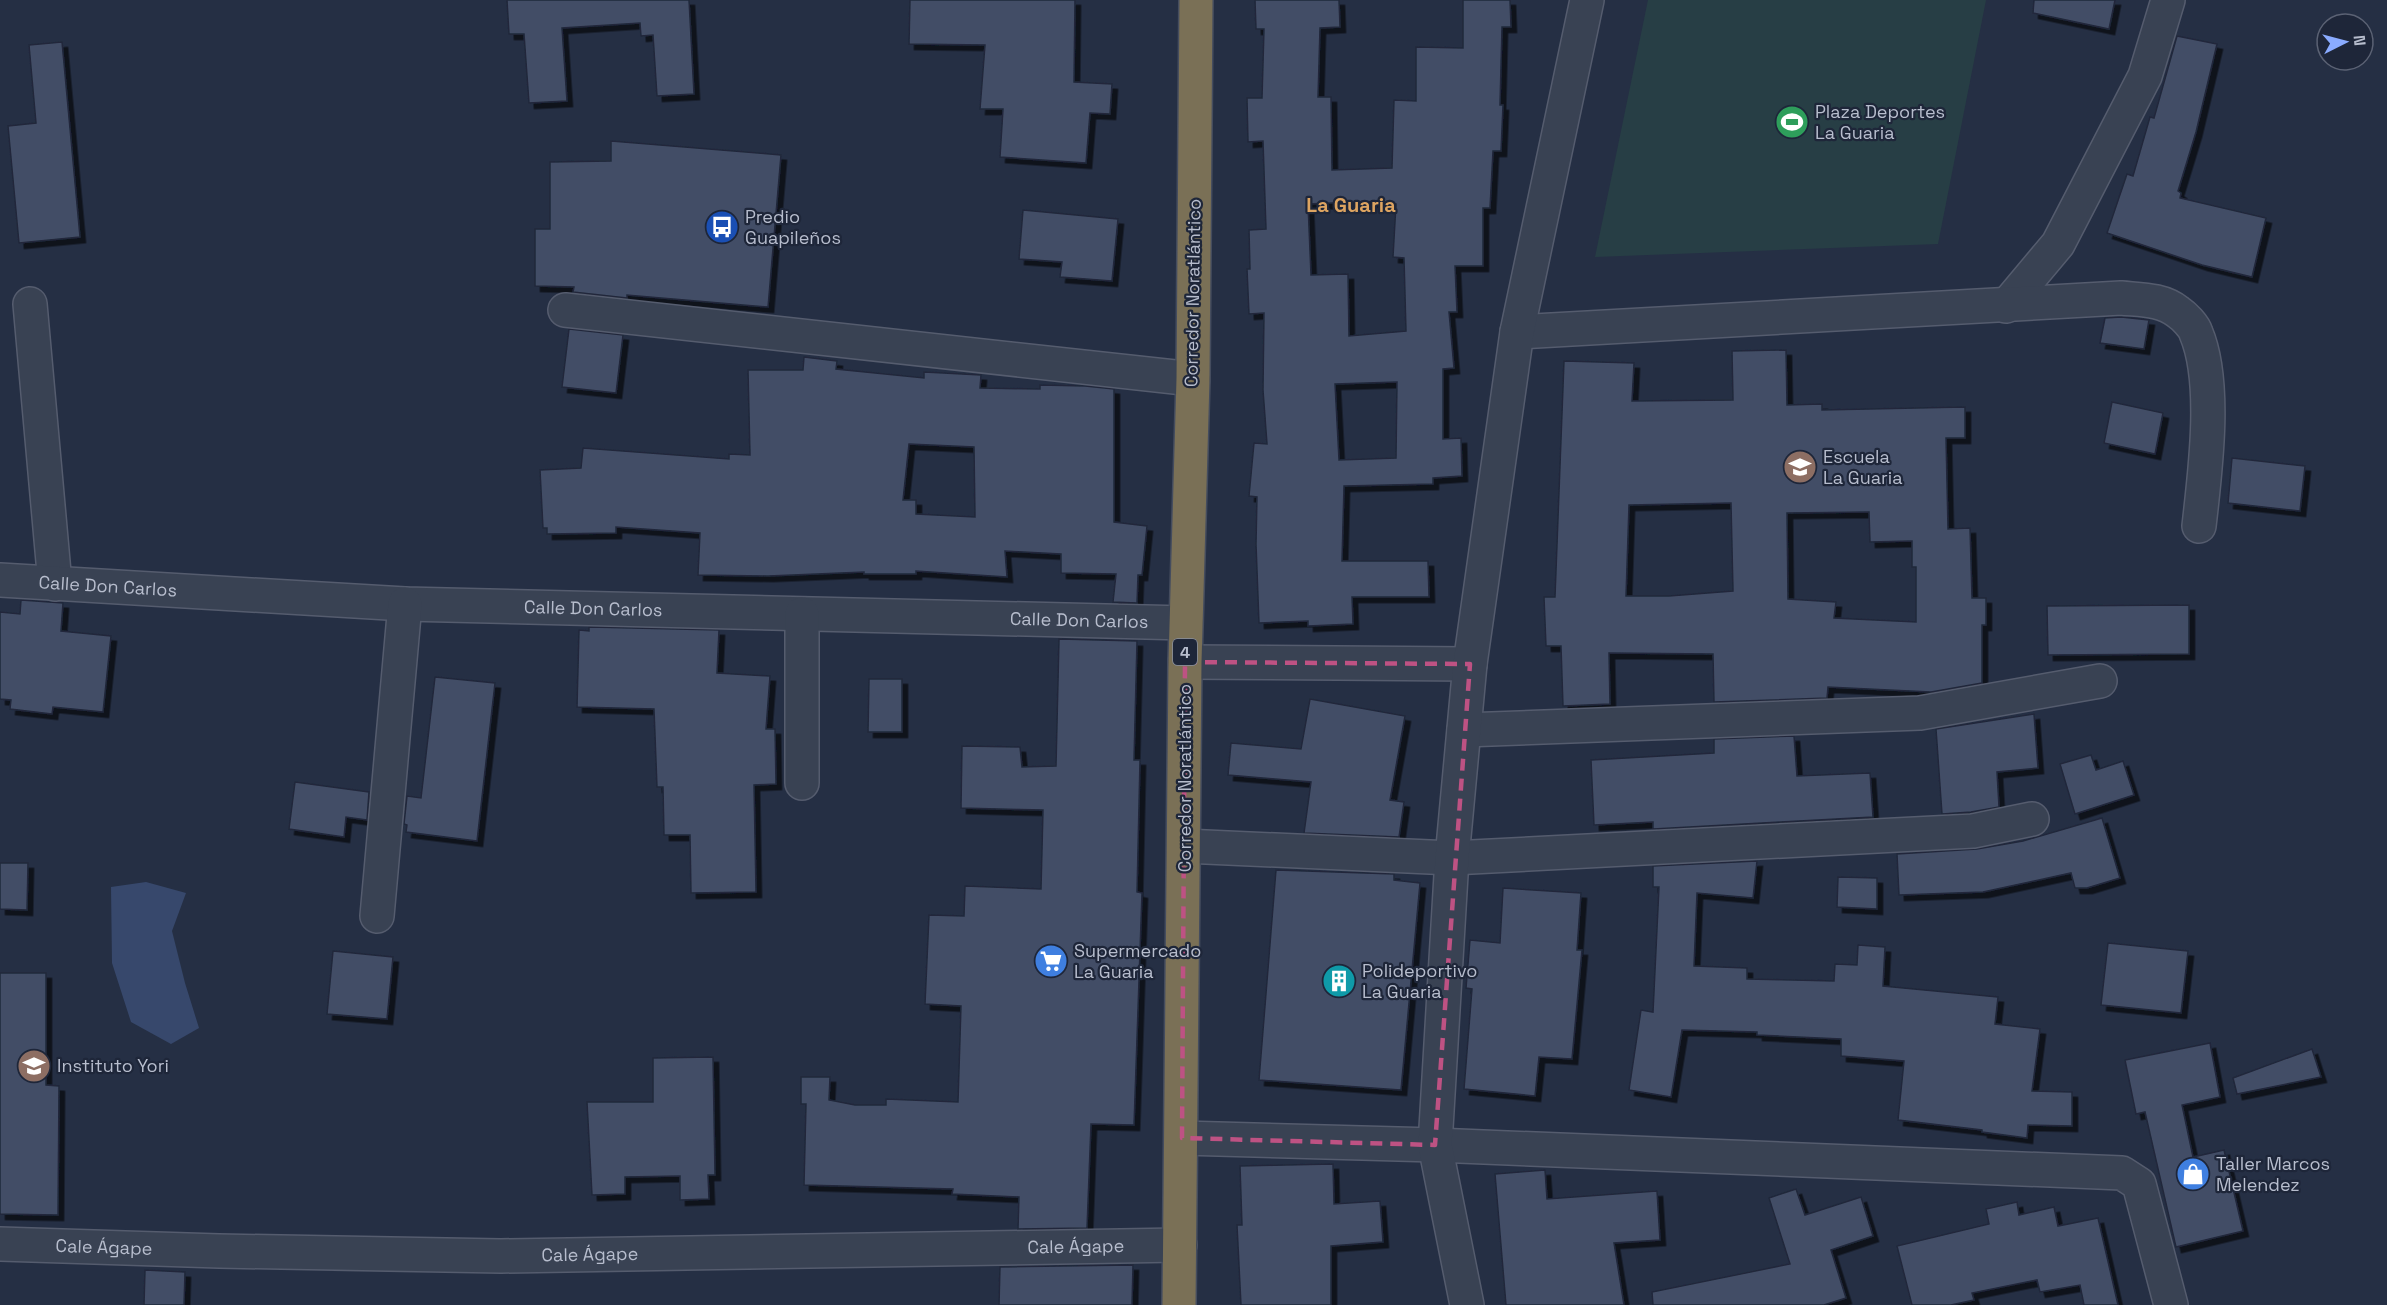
<svg xmlns="http://www.w3.org/2000/svg" width="2387" height="1305" font-family="'Space Grotesk',sans-serif">
<style>
.green{fill:#273e45}
.water{fill:#37486c}
.building{fill:#434e66;stroke:#20283b;stroke-width:1.5;fill-rule:evenodd;filter:url(#shadow)}
.lines{fill:none;stroke-linecap:round;stroke-linejoin:round}
.minor-casing{stroke:#555c6e;stroke-width:36}
.highway-casing{stroke:#444c5e;stroke-width:36}
.minor{stroke:#394253;stroke-width:33}
.highway{stroke:#7a7056;stroke-width:33}
.marked{fill:none;stroke:#be5283;stroke-width:4.5;stroke-dasharray:12 8;stroke-linejoin:round}
.labels{text-anchor:middle;stroke-width:4.5;stroke-linejoin:round;paint-order:stroke}
.shield{fill:#1e2639;stroke:#8990a1;stroke-width:1.5}
.shield-label{font-size:16px;font-weight:bold;fill:#b7bdcd}
.poi-label{font-size:18px;fill:#b7bdcd;stroke:#1e2639;text-anchor:start}
.street-label{font-size:18px;fill:#b7bdcd;stroke:#1e2639}
.neighbourhood-label{font-size:20px;font-weight:bold;fill:#dda461;stroke:#1e2639}
</style>
<defs>
<filter id="shadow"><feDropShadow dx="5.5" dy="5.5" stdDeviation="0" flood-color="#0009"/></filter>
</defs>
<rect width="100%" height="100%" fill="#252f44"/>
<path class="green" d="M 1648,0 L 1986,0 L 1938,244 L 1595,257 Z"/>
<path class="water" d="M 146,882 L 186,893 L 172,931 L 185,983 L 199,1028 L 171,1044 L 131,1022 L 112,963 L 111,887 Z"/>
<g class="building">
<path d="M 507,0 L 689,0 L 694,94 L 657,96 L 653,35 L 641,36 L 640,23 L 562,28 L 567,101 L 529,103 L 524,34 L 509,34 Z"/>
<path d="M 910,0 L 1075,0 L 1074,82 L 1112,84 L 1110,114 L 1090,113 L 1086,163 L 1000,157 L 1003,109 L 980,109 L 985,45 L 909,44 Z"/>
<path d="M 1255,0 L 1339,0 L 1340,27 L 1320,28 L 1318,97 L 1331,97 L 1332,170 L 1392,168 L 1394,100 L 1416,101 L 1416,47 L 1463,48 L 1463,0 L 1510,0 L 1511,27 L 1502,27 L 1500,105 L 1503,105 L 1501,151 L 1493,151 L 1490,208 L 1483,208 L 1483,266 L 1455,266 L 1457,312 L 1449,312 L 1454,368 L 1443,369 L 1443,439 L 1461,438 L 1462,476 L 1433,478 L 1433,484 L 1344,486 L 1342,561 L 1428,561 L 1429,597 L 1352,597 L 1353,624 L 1308,626 L 1308,621 L 1259,623 L 1256,544 L 1257,497 L 1249,496 L 1254,443 L 1267,444 L 1263,390 L 1264,313 L 1249,314 L 1247,269 L 1250,269 L 1249,230 L 1266,229 L 1263,141 L 1248,142 L 1247,98 L 1262,98 L 1264,29 L 1256,29 ZM 1384,201 L 1384,204 L 1396,204 L 1393,257 L 1404,258 L 1406,331 L 1349,336 L 1348,274 L 1311,275 L 1308,204 ZM 1397,382 L 1396,458 L 1339,460 L 1335,384 Z"/>
<path d="M 2034,0 L 2115,0 L 2109,29 L 2033,13 Z"/>
<path d="M 2177,36 L 2217,44 L 2196,132 L 2178,191 L 2181,193 L 2180,198 L 2266,218 L 2252,277 L 2202,265 L 2107,233 L 2127,174 L 2133,176 L 2150,117 L 2154,118 Z"/>
<path d="M 62,42 L 80,237 L 19,243 L 8,126 L 36,123 L 29,45 Z"/>
<path d="M 611,141 L 781,155 L 768,307 L 627,295 L 627,298 L 573,292 L 574,287 L 535,286 L 535,229 L 550,229 L 550,162 L 611,161 Z"/>
<path d="M 1023,210 L 1118,219 L 1112,281 L 1060,277 L 1062,262 L 1019,259 Z"/>
<path d="M 2121,317 L 2149,320 L 2144,349 L 2100,343 L 2105,318 Z"/>
<path d="M 569,329 L 623,335 L 616,393 L 562,387 Z"/>
<path d="M 1786,350 L 1787,405 L 1822,404 L 1822,410 L 1965,407 L 1965,438 L 1946,438 L 1948,529 L 1970,528 L 1972,598 L 1986,598 L 1986,625 L 1982,625 L 1982,683 L 1931,692 L 1828,687 L 1827,698 L 1714,702 L 1713,654 L 1609,653 L 1610,704 L 1563,706 L 1561,646 L 1546,646 L 1544,597 L 1555,597 L 1564,361 L 1634,363 L 1632,401 L 1733,400 L 1732,351 ZM 1731,503 L 1733,591 L 1669,596 L 1626,596 L 1629,505 ZM 1869,512 L 1870,542 L 1912,541 L 1912,567 L 1916,567 L 1916,622 L 1834,618 L 1836,602 L 1788,599 L 1787,513 Z"/>
<path d="M 804,357 L 837,361 L 836,369 L 924,378 L 924,372 L 981,375 L 980,388 L 1040,389 L 1040,385 L 1085,386 L 1114,389 L 1114,522 L 1147,526 L 1142,575 L 1138,575 L 1137,603 L 1113,602 L 1116,574 L 1061,573 L 1061,554 L 1005,551 L 1007,577 L 916,571 L 916,574 L 864,574 L 864,572 L 768,576 L 698,575 L 700,533 L 616,527 L 616,533 L 547,534 L 547,528 L 543,528 L 540,470 L 581,468 L 583,448 L 729,459 L 729,454 L 750,455 L 748,370 L 803,370 ZM 909,444 L 974,447 L 975,517 L 916,514 L 916,500 L 903,500 Z"/>
<path d="M 2112,402 L 2163,413 L 2155,454 L 2104,443 Z"/>
<path d="M 2232,458 L 2305,466 L 2300,511 L 2228,503 Z"/>
<path d="M 21,600 L 63,603 L 61,631 L 111,636 L 103,712 L 53,707 L 52,714 L 10,709 L 11,700 L 0,699 L 0,612 L 20,614 Z"/>
<path d="M 2189,605 L 2189,654 L 2048,655 L 2047,606 Z"/>
<path d="M 589,627 L 719,630 L 717,673 L 770,676 L 766,729 L 775,729 L 776,784 L 754,785 L 756,892 L 691,893 L 690,835 L 664,835 L 663,787 L 657,787 L 654,709 L 577,707 L 579,630 L 589,631 Z"/>
<path d="M 1059,639 L 1137,641 L 1134,760 L 1140,760 L 1137,892 L 1142,893 L 1134,1125 L 1091,1124 L 1087,1228 L 1018,1229 L 1019,1197 L 952,1194 L 953,1189 L 804,1185 L 806,1104 L 801,1104 L 801,1077 L 830,1077 L 829,1100 L 855,1105 L 886,1105 L 886,1099 L 958,1102 L 961,1006 L 925,1004 L 929,915 L 964,916 L 965,886 L 1041,889 L 1043,810 L 961,808 L 962,746 L 1020,747 L 1022,767 L 1056,766 Z"/>
<path d="M 435,677 L 495,683 L 477,841 L 406,832 L 407,825 L 404,824 L 407,796 L 421,798 Z"/>
<path d="M 869,679 L 902,679 L 902,732 L 868,732 Z"/>
<path d="M 1310,699 L 1405,716 L 1390,800 L 1404,802 L 1399,837 L 1304,833 L 1311,782 L 1228,775 L 1231,743 L 1301,749 Z"/>
<path d="M 2034,714 L 2038,768 L 1997,772 L 1999,807 L 1971,812 L 1942,814 L 1936,729 Z"/>
<path d="M 1794,736 L 1797,776 L 1870,773 L 1873,817 L 1653,829 L 1653,822 L 1594,825 L 1591,760 L 1714,753 L 1714,739 Z"/>
<path d="M 2091,755 L 2096,770 L 2123,761 L 2134,795 L 2075,814 L 2060,764 Z"/>
<path d="M 295,782 L 369,792 L 367,820 L 346,817 L 344,837 L 289,829 Z"/>
<path d="M 2102,818 L 2120,878 L 2087,888 L 2075,888 L 2071,873 L 1983,892 L 1899,895 L 1897,854 L 1977,849 L 2023,841 Z"/>
<path d="M 1757,861 L 1753,898 L 1697,893 L 1694,966 L 1747,968 L 1747,979 L 1834,981 L 1835,964 L 1857,965 L 1858,945 L 1885,947 L 1883,986 L 1998,997 L 1995,1024 L 2040,1029 L 2032,1091 L 2072,1092 L 2072,1126 L 2028,1125 L 2027,1138 L 1982,1132 L 1982,1130 L 1898,1120 L 1904,1061 L 1841,1056 L 1841,1039 L 1757,1035 L 1757,1032 L 1682,1030 L 1671,1097 L 1629,1090 L 1641,1010 L 1653,1012 L 1659,887 L 1653,887 L 1653,866 Z"/>
<path d="M 0,863 L 28,863 L 27,910 L 0,909 Z"/>
<path d="M 1276,870 L 1394,874 L 1394,880 L 1420,883 L 1401,1090 L 1259,1080 Z"/>
<path d="M 1838,877 L 1877,878 L 1877,909 L 1837,907 Z"/>
<path d="M 1503,888 L 1581,893 L 1577,950 L 1582,950 L 1572,1059 L 1539,1057 L 1535,1096 L 1464,1089 L 1472,989 L 1466,988 L 1470,940 L 1500,943 Z"/>
<path d="M 2108,943 L 2188,951 L 2181,1013 L 2101,1005 Z"/>
<path d="M 333,951 L 393,957 L 387,1019 L 327,1014 Z"/>
<path d="M 0,973 L 46,973 L 46,1085 L 59,1086 L 58,1215 L 0,1214 Z"/>
<path d="M 2210,1043 L 2220,1097 L 2182,1105 L 2193,1157 L 2224,1150 L 2243,1231 L 2176,1247 L 2145,1112 L 2136,1114 L 2125,1060 Z"/>
<path d="M 2312,1049 L 2321,1077 L 2237,1094 L 2233,1078 Z"/>
<path d="M 713,1057 L 715,1175 L 708,1175 L 709,1199 L 680,1200 L 680,1176 L 625,1177 L 625,1194 L 592,1195 L 587,1102 L 653,1102 L 653,1058 Z"/>
<path d="M 1333,1164 L 1334,1204 L 1380,1201 L 1383,1242 L 1331,1246 L 1331,1305 L 1241,1305 L 1237,1225 L 1242,1225 L 1240,1166 Z"/>
<path d="M 1545,1170 L 1547,1199 L 1657,1191 L 1660,1240 L 1614,1243 L 1624,1305 L 1506,1305 L 1495,1174 Z"/>
<path d="M 1796,1189 L 1805,1215 L 1861,1197 L 1873,1236 L 1831,1250 L 1846,1298 L 1824,1305 L 1653,1305 L 1652,1292 L 1790,1264 L 1769,1198 Z"/>
<path d="M 2017,1202 L 2019,1215 L 2054,1207 L 2058,1226 L 2098,1218 L 2118,1305 L 2084,1305 L 2080,1285 L 2040,1292 L 2037,1280 L 1972,1293 L 1974,1300 L 1951,1305 L 1912,1305 L 1897,1246 L 1989,1224 L 1986,1209 Z"/>
<path d="M 1133,1265 L 1132,1305 L 999,1305 L 1000,1267 Z"/>
<path d="M 145,1270 L 185,1272 L 184,1305 L 144,1305 Z"/>
</g>
<g class="lines">
<defs>
<g id="minor">
<path d="M 30,304 L 55,584"/>
<path d="M 2006,306 L 2058,244 L 2145,76 L 2168,0"/>
<path d="M 565,310 L 1193,379"/>
<path d="M 1517,332 L 2121,298 C 2141,300 2162,299 2178,312 C 2184,316 2194,326 2196,333 C 2217,382 2205,473 2199,526"/>
<path id="s1" d="M 0,580 L 405,604 L 1186,623"/>
<path d="M 802,614 L 802,783"/>
<path d="M 1185,662 L 1470,664"/>
<path d="M 1464,730 L 1920,713 L 2100,681"/>
<path d="M 1184,846 L 1452,858 L 1973,831 L 2032,819"/>
<path d="M 377,916 L 405,604"/>
<path d="M 1182,1138 L 1435,1145 L 2122,1173 L 2139,1184 L 2171,1305"/>
<path id="s2" d="M 0,1244 L 219,1251 L 501,1256 L 1180,1245"/>
<path d="M 1467,1305 L 1435,1145 L 1452,858 L 1470,664 L 1517,332 L 1587,0"/>
</g>
<path id="highway" d="M 1179,1305 L 1185,662 L 1193,379 L 1196,0"/>
</defs>
<use href="#minor" class="minor-casing"/>
<use href="#highway" class="highway-casing"/>
<use href="#minor" class="minor"/>
<use href="#highway" class="highway"/>
</g>
<path class="marked" d="M 1185,662 L 1470,664 L 1435,1145 L 1182,1138 Z"/>
<defs>
<symbol id="stadium-disc" viewBox="-11 -11 22 22"><circle r="9.5" fill="#2e9e5b" stroke="#1e2639"/><path d="M0-5a6.5 5 0 1 0 0 10a6.5 5 0 1 0 0-10ZM-3.5-1.8h7v3.6h-7Z" fill="#fff"/></symbol>
<symbol id="bus-disc" viewBox="-11 -11 22 22"><circle r="9.5" fill="#1a4fb4" stroke="#1e2639"/><path d="M-5-6H5V4H4V6H2V4H-2V6H-4V4H-5ZM-3.5-4V0h7V-4ZM-3.5 1.2v1.5H-2V1.2ZM2 1.2v1.5H3.5V1.2Z" fill="#fff"/></symbol>
<symbol id="school-disc" viewBox="-11 -11 22 22"><circle r="9.5" fill="#8d6e63" stroke="#1e2639"/><path d="M0-5L7-2L0 1L-7-2ZM-4 1L0 2.5L4 1V4Q0 6-4 4Z" fill="#fff"/></symbol>
<symbol id="supermarket-disc" viewBox="-11 -11 22 22"><circle r="9.5" fill="#3f7fe0" stroke="#1e2639"/><path d="M-6-5.5h2.5l.6 2H6L4.5 2H-2.5L-4.4-4H-6ZM-1.5 3.2a1.3 1.3 0 1 0 .1 0ZM3 3.2a1.3 1.3 0 1 0 .1 0Z" fill="#fff"/></symbol>
<symbol id="building-disc" viewBox="-11 -11 22 22"><circle r="9.5" fill="#0f9aa8" stroke="#1e2639"/><path d="M-4-6H4V6H1V3H-1V6H-4ZM-2.5-4.3h1.7v1.8h-1.7ZM.8-4.3h1.7v1.8H.8ZM-2.5-1h1.7V.8h-1.7ZM.8-1h1.7V.8H.8Z" fill="#fff"/></symbol>
<symbol id="shop-disc" viewBox="-11 -11 22 22"><circle r="9.5" fill="#3f7fe0" stroke="#1e2639"/><path d="M-5-2.5h2.3a2.7 3.5 0 0 1 5.4 0H5L5.5 6h-11ZM-1.5-2.5h3a1.5 2.3 0 0 0-3 0Z" fill="#fff"/></symbol>
</defs>
<g fill-rule="evenodd">
<use href="#stadium-disc" x="1773" y="103" width="38" height="38"/>
<use href="#bus-disc" x="703" y="208" width="38" height="38"/>
<use href="#school-disc" x="1781" y="448" width="38" height="38"/>
<use href="#supermarket-disc" x="1032" y="942" width="38" height="38"/>
<use href="#building-disc" x="1320" y="962" width="38" height="38"/>
<use href="#school-disc" x="15" y="1047" width="38" height="38"/>
<use href="#shop-disc" x="2174" y="1155" width="38" height="38"/>
</g>
<g class="labels">
<rect class="shield" x="1173" y="639" width="24" height="26" rx="4.5"/>
<g class="shield-label">
<text x="1185" y="658">4</text>
</g>
<g class="poi-label">
<text x="1815" y="118">Plaza Deportes<tspan x="1815" dy="21">La Guaria</tspan></text>
<text x="745" y="223">Predio<tspan x="745" dy="21">Guapileños</tspan></text>
<text x="1823" y="463">Escuela<tspan x="1823" dy="21">La Guaria</tspan></text>
<text x="1074" y="957">Supermercado<tspan x="1074" dy="21">La Guaria</tspan></text>
<text x="1362" y="977">Polideportivo<tspan x="1362" dy="21">La Guaria</tspan></text>
<text x="57" y="1072">Instituto Yori</text>
<text x="2216" y="1170">Taller Marcos<tspan x="2216" dy="21">Melendez</tspan></text>
</g>
<g class="street-label">
<text transform="translate(1193 293) rotate(-89)" y="6">Corredor Noratlántico</text>
<text dy="6" stroke="none"><textPath href="#s1" startOffset="108">Calle Don Carlos</textPath></text>
<text dy="6" stroke="none"><textPath href="#s1" startOffset="594">Calle Don Carlos</textPath></text>
<text dy="6" stroke="none"><textPath href="#s1" startOffset="1080">Calle Don Carlos</textPath></text>
<text transform="translate(1185 778) rotate(-90)" y="6">Corredor Noratlántico</text>
<text dy="6" stroke="none"><textPath href="#s2" startOffset="1076">Cale Ágape</textPath></text>
<text dy="6" stroke="none"><textPath href="#s2" startOffset="104">Cale Ágape</textPath></text>
<text dy="6" stroke="none"><textPath href="#s2" startOffset="590">Cale Ágape</textPath></text>
</g>
<g class="neighbourhood-label">
<text x="1351" y="212">La Guaria</text>
</g>
</g>
<g transform="translate(2345 42) rotate(84)"><circle r="28" fill="#1e2639" stroke="#5b6274" stroke-width="1.5"/>
<path d="M0-4.5L10 22L0 15L-10 22Z" fill="#8aabff"/>
<text y="-9" font-size="16" font-weight="bold" text-anchor="middle" fill="#b7bdcd">N</text>
</g>
</svg>
